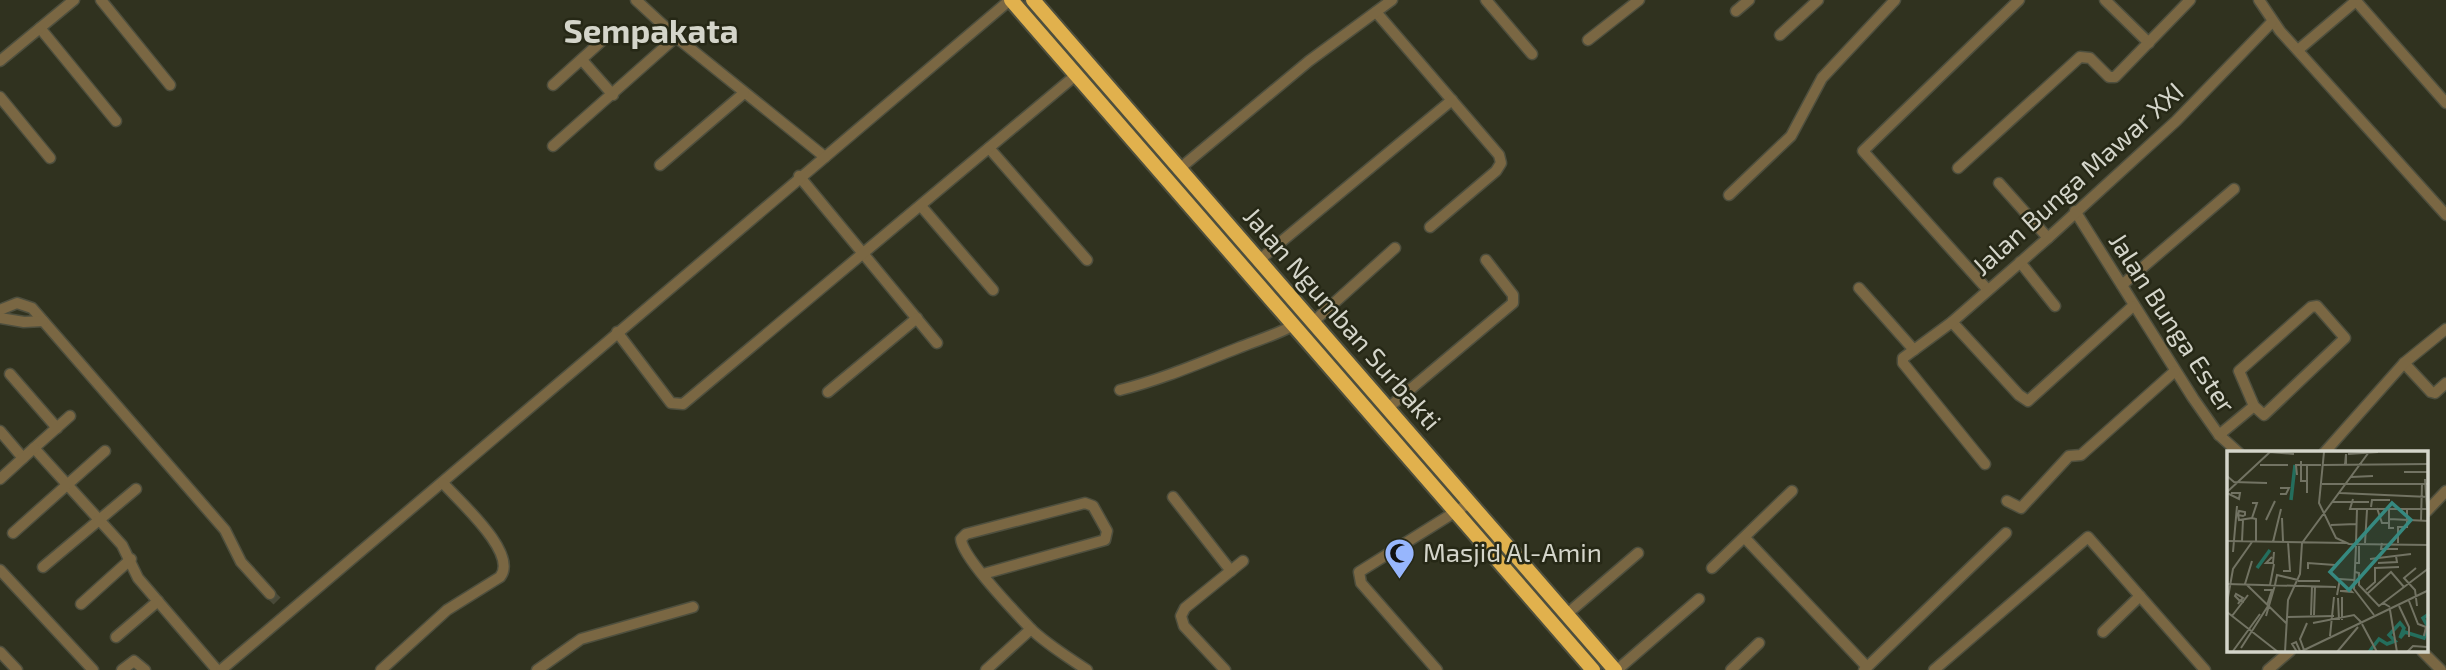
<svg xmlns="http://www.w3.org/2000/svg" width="2446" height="670" font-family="'Exo 2',sans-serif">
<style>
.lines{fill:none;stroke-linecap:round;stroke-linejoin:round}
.minor-tunnel{stroke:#494a39;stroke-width:10;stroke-dasharray:10 5;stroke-linecap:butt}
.minor-casing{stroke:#4e4f3e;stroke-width:13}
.highway-casing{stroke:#4e4f3e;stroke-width:18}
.minor{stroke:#7a6743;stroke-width:10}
.highway{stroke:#e1b14d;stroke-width:14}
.labels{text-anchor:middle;stroke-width:5;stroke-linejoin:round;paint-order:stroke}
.street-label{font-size:26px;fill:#d4d5ca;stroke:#262816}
.poi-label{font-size:26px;fill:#d4d5ca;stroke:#262816;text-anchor:start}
.district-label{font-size:33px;font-weight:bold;fill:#d4d5ca;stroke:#262816}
.inset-river{fill:none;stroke:#246e5d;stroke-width:3.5}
.inset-road{fill:none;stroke:#727363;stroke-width:2}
.view{fill:#368980;fill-opacity:0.15;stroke:#368980;stroke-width:3.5}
.inset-edge{fill:none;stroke:#d4d5ca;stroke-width:3.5}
</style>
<rect width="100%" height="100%" fill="#30321f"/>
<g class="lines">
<path class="minor-tunnel" d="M 270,594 L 280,604"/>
<defs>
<g id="minor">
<path d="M 101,0 L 170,85"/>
<path d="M 636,0 L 676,37 L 825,157"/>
<path d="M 1486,0 L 1532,54"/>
<path d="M 2105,0 L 2149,43"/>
<path d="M 2259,0 L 2280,31 L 2446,215"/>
<path d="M 2356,1 L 2446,103"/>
<path d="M 1736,11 L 1749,0"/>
<path d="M 1376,12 L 1499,155 L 1501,163 L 1496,171 L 1430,227"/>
<path d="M 40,28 L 116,121"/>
<path d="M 1780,35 L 1818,0"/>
<path d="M 1588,40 L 1639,0"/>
<path d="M 2298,50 L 2357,0"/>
<path d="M 582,60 L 613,95"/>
<path d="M 0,61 L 74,0"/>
<path d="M 553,85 L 605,38"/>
<path d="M 0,97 L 50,158"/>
<path d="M 553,146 L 676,37"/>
<path d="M 989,148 L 1087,260"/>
<path d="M 660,165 L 744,93"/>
<path d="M 1958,168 L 2080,57 L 2090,58 L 2109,77 L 2115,77 L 2190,0"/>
<path d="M 1178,170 L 1309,61 L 1392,0"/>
<path d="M 799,176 L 937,343"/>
<path d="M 1999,183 L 2048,238"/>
<path d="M 1729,195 L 1791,136 L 1822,78 L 1895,0"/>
<path d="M 921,206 L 993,290"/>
<path d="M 2075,211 L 2193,398 L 2219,435 L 2239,453"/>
<path d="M 1258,261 L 1452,100"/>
<path d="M 2020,262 L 2055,306"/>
<path d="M 2122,285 L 2234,189"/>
<path d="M 1859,288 L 1914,350"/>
<path d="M 1987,289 L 1863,151 L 2019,0"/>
<path d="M 0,310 L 17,303 L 32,308 L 225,530 L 241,562 L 270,594"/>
<path d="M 0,318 L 24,322 L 43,321"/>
<path d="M 1313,322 L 1395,248"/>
<path d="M 1952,322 L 2019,395 L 2028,401 L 2133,306"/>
<path d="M 617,332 L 671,403 L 683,404 L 1076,75"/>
<path d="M 2404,363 L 2431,392 L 2435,393 L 2446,383"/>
<path d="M 10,374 L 57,428"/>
<path d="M 1120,390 C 1163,379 1197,364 1238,348 C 1258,340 1276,335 1294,325"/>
<path d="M 828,392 L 917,318"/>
<path d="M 1388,408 L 1513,303 L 1513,295 L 1486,260"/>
<path d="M 70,416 L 34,448 L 122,545 L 138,578 L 217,670"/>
<path d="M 0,431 L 23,458"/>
<path d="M 2219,435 L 2254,406 L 2239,371 L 2311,307 L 2317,306 L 2345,338 L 2264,415 L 2254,406"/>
<path d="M 2324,453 L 2404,363 L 2446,329"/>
<path d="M 1985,464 L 1903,363 L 1903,358 L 1952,322 L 2048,238 L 2176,121 L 2272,22"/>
<path d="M 0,479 L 34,448"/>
<path d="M 1173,497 L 1231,571"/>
<path d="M 2007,501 L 2021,508 L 2069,456 L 2081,455 L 2175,371"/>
<path d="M 2427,511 L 2446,491"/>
<path d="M 13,533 L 105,451"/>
<path d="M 1745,538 L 1867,667"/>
<path d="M 43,567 L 136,489"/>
<path d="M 1712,568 L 1792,491"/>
<path d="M 0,570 L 93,670"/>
<path d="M 983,574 L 1105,540 L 1107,531 L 1093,506 L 1085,503 L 966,534 L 961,539 C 962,557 1015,612 1030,628 C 1046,644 1068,657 1087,670"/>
<path d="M 81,604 L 131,559"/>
<path d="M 1567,614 L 1638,553"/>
<path d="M 2103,632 L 2140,596"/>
<path d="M 116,637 L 158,601"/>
<path d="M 2422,651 L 2441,670"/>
<path d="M 0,652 L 17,670"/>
<path d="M 122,670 L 134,661 L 145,670"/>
<path d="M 221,670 L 1010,0"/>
<path d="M 381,670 L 447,610 L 500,577 C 519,554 460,502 443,483"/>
<path d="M 537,670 L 581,639 L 693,607"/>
<path d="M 986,670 L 1031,629"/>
<path d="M 1225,670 L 1184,626 L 1181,616 L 1185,608 L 1243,561"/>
<path d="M 1437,670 L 1361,583 L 1359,572 L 1471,502"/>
<path d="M 1617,670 L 1699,599"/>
<path d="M 1731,670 L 1759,643"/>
<path d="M 1864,670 L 2006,533"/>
<path d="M 1934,670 L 2088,537 L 2205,670"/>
<path d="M 2268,670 L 2290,651"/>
</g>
<g id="highway">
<path d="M 1011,0 L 1593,670"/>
<path d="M 1033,0 L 1615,670"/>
</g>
</defs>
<use href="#minor" class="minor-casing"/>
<use href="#highway" class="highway-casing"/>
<use href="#minor" class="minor"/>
<use href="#highway" class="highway"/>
</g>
<defs>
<symbol id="mosque-pin" viewBox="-11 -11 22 30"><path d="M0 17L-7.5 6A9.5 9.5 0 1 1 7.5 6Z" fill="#97b6fd" stroke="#262816"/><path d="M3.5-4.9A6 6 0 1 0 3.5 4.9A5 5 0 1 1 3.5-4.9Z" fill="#111"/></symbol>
</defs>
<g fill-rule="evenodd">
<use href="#mosque-pin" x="1382" y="536" width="35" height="47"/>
</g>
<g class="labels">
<g class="street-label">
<text transform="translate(2078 179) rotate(-42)" y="9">Jalan Bunga Mawar XXI</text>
<text transform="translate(1342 319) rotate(49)" y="9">Jalan Ngumban Surbakti</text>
<text transform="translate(2172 323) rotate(57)" y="9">Jalan Bunga Ester</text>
</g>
<g class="poi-label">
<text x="1423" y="562">Masjid Al-Amin</text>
</g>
<g class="district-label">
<text x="651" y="43">Sempakata</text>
</g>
</g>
<g transform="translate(2227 451)">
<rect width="201" height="201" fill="#30321f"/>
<path class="inset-river" d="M 64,49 L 68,14M 30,117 L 43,99M 142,201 L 152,188 L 160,193 L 168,190 L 162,184 L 173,172 L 177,177 L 173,187 L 178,181 L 197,187 L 201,176 L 196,167 L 202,163"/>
<path class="inset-road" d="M 42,1 L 67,3M 97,1 L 92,52 L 109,87 L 122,93 L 202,94M 121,3 L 151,1M 74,10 L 74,30 L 80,30M 33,14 L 61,14M 80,14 L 80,42M 96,14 L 202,13M 118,14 L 119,3 L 119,14M 177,21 L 202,21M 70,24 L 69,14 L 94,14M 0,25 L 7,31 L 40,32M 124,26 L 146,25M 198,28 L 200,58M 95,33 L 202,33M 0,41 L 43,1M 0,42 L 12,48 L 13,42 L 4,42M 113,42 L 202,46M 53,43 L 59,43 L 62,37 L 53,37M 126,48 L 123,58 L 202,58M 105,51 L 142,51M 25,52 L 30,52 L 25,67 L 29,68 L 29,90M 144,56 L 145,49 L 163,49M 150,57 L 155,72 L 162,72M 162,57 L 162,77 L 167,77M 9,64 L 11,64 L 16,65 L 18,64 L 18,61 L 12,60 L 11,64 L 12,69 L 25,67M 55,67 L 56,90M 162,68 L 202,70M 39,69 L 48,50M 194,69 L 195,33M 104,74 L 129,73M 0,90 L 119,92M 15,90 L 16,69M 46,91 L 54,58M 129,92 L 130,58M 138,92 L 140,59M 155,92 L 154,98 L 171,98M 171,92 L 171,76 L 180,76 L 180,57M 129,95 L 127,138 L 147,164M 6,101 L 10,55M 45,106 L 39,112 L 46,112 L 47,101M 143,108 L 184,103M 128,112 L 132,112 L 132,95M 151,112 L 170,111 L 169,105M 189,117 L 177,127 L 188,139 L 190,155M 81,118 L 81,112 L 108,114M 56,120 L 63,120 L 61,91M 128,121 L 132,122 L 132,134 L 152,155 L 156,152 L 163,156M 71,130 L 93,130M 0,133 L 109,136M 18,133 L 25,110M 20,134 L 59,172M 43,134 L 47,113M 48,134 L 50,124 L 71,129M 37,139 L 45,139 L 40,154M 139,139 L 148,131 L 148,117 L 172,116M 113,140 L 124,140 L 125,141 L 114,140M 141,142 L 164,121 L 177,136M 110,144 L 113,128 L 127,129M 111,147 L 112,169M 182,150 L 191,173 L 199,176 L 197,185M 0,152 L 6,118 L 25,91M 156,152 L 202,117M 11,153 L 13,150 L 16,147 L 9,143 L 8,145 L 13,150 L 17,151M 172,155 L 182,176 L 182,186M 163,159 L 170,201M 0,161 L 51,201M 84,164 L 85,135M 87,164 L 88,135M 5,165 L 21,144M 39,165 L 48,134M 61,166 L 107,165M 115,169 L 115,146M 86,172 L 127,164 L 134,171M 135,173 L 150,201M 103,185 L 107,146M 14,197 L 41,155M 77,199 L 73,188 L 80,172M 6,200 L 33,163M 58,201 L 61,149 L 73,123 L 75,92 L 142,1M 70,201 L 65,193 L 69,191 L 73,200M 73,201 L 202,139M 110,201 L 131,176M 180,201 L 186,195 L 200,196"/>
<path class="view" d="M 165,52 L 184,69 L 122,139 L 103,121 Z"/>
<rect width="201" height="201" class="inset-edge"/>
</g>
</svg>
